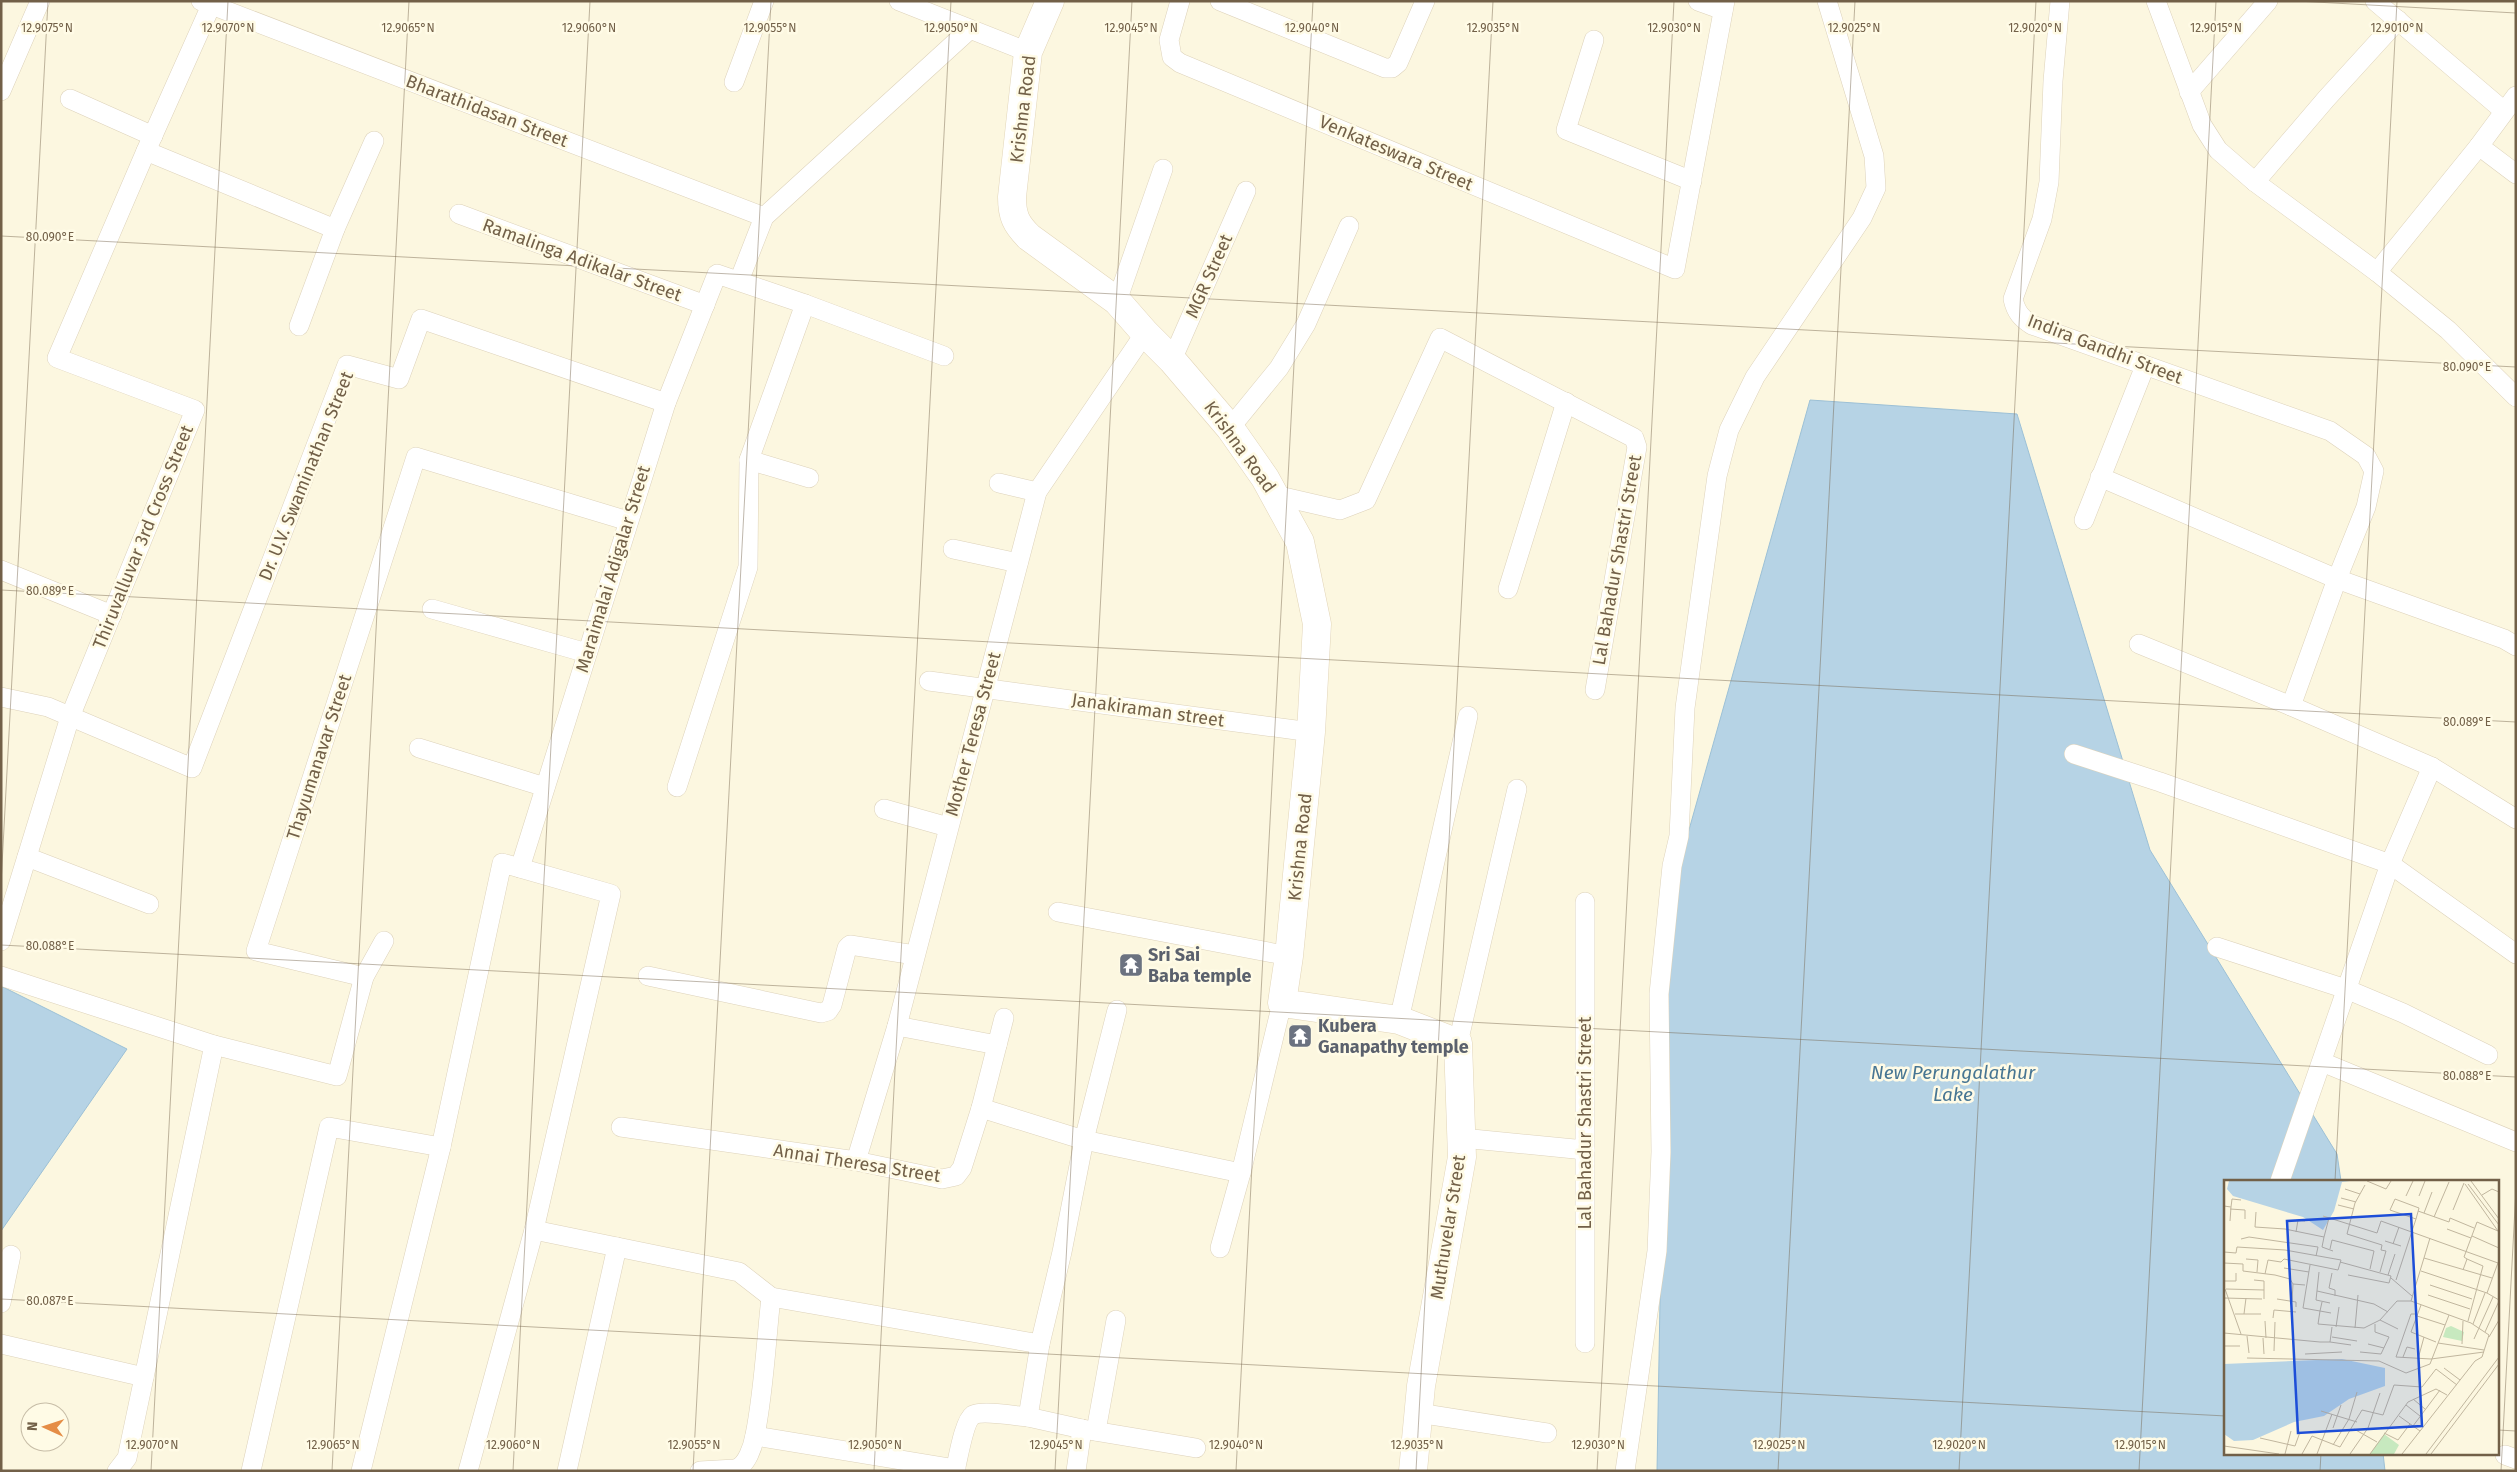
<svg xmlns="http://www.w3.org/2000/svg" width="2517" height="1472" font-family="'Fira Sans',sans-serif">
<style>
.water{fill:#b6d3e5;stroke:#9cc0d6}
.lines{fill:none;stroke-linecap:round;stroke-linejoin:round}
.street-casing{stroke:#ddd2ba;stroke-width:20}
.secondary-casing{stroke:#e2d5b8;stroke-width:29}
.street{stroke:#fff;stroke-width:19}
.secondary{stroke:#fff;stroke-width:28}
.ticks{fill:none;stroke:#726048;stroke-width:1;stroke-opacity:0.45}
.labels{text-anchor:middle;stroke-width:5;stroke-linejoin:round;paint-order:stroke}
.street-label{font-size:18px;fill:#726048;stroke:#fffbe6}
.worship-label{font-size:18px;font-weight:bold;fill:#5b616d;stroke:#fffbe6;text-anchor:start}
.water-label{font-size:19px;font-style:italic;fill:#487693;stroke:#fffbe6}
.inset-road{fill:none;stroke:#c1b69e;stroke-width:1}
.view{fill:#1d4ed8;fill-opacity:0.15;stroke:#1d4ed8;stroke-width:2.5}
.inset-edge{fill:none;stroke:#726048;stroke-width:2.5}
.ticks-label{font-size:12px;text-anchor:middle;fill:#726048;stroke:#fffbe6;stroke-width:5;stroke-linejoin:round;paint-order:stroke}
</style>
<rect width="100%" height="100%" fill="#fcf7e0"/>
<g class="water">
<path d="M 1810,400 L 2017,414 L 2150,850 L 2337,1154 L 2341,1181 L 2226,1181 L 2226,1453 L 2383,1453 L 2385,1471 L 1657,1471 L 1667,908 Z"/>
<path d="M 1,986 L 127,1049 L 1,1231 Z"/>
</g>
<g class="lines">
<defs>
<g id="street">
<path d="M 201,1 L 764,217"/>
<path d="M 899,1 L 1028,52"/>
<path d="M 1180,1 L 1169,40 L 1172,57 L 1180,63 L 1675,269 L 1725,1"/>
<path d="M 1220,1 L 1385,68 L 1392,68 L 1398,63 L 1425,1"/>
<path d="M 1698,1 L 1723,10"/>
<path d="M 2060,1 L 2053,81 L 2049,182 L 2042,219 L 2013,299 C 2016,312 2021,318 2032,325 L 2330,431 L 2366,456 L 2374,471 L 2366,507 L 2337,579 L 2291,706 L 2432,767 L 2516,819"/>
<path d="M 2156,1 L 2202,125 L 2218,150 L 2255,182 L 2377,272 L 2448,330 L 2516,397"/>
<path d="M 2375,1 L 2504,111"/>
<path d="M 1594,40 L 1566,130 L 1692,181"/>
<path d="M 734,82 L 764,1"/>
<path d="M 1,91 L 40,1"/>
<path d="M 2189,92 L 2268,1"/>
<path d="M 70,99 L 153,136"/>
<path d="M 2479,146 L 2516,174"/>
<path d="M 146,151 L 335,229"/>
<path d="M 2255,182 L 2326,99 L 2398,20"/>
<path d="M 459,214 L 705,305"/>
<path d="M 2377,272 L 2479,146 L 2516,96"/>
<path d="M 739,281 L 764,217 L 969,30"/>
<path d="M 1117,301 L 1163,169"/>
<path d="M 805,304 L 944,356"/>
<path d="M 299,326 L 335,229 L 374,141"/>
<path d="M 1172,360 L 1246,191"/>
<path d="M 1230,428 L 1279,368 L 1306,324 L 1349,226"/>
<path d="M 749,460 L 809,478"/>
<path d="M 2100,477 L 2337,579 L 2504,639 L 2516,646"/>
<path d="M 999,483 L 1037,492"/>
<path d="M 1275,495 L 1340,510 L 1366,500 L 1440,338 L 1634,438 L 1637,447 L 1595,690"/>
<path d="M 2084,520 L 2145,366"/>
<path d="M 953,549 L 1018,563"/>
<path d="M 1,570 L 112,615"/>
<path d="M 1508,589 L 1566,402"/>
<path d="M 432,609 L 587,653"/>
<path d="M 2139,644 L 2291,706"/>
<path d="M 929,681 L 1311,732"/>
<path d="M 1,697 L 48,707 L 192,768 L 347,365 L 399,379 L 421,319 L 666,403"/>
<path d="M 419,748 L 545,787"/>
<path d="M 2074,754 L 2160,782 L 2390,864 L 2516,954"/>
<path d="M 884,809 L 948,827"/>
<path d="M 27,857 L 149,904"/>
<path d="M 520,868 L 666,403 L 717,274 L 805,304 L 749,460 L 748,567 L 677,787"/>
<path d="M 1585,902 L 1585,1343"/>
<path d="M 1058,912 L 1289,956"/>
<path d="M 1,941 L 70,717 L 195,410 L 57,358 L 146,151 L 213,1"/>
<path d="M 2217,947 L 2346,989 L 2403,1013 L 2488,1055"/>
<path d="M 1,976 L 214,1045"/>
<path d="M 648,976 L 821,1013 L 828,1011 L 832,1005 L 847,948 L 850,945 L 915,955"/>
<path d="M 364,977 L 256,951 L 416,457 L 628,521"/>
<path d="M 1399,1020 L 1468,716"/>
<path d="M 897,1026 L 997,1045"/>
<path d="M 1458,1043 L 1517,789"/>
<path d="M 2322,1062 L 2516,1142"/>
<path d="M 981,1108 L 1084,1140 L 1117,1010"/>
<path d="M 621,1127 L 856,1161 L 942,1179 L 956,1176 L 962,1168 L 981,1108 L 1004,1018"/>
<path d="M 1462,1138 L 1585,1150"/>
<path d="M 856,1161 L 897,1026 L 1037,492 L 1145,333"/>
<path d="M 2280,1181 L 2390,864 L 2432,767"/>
<path d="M 534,1230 L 739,1272 L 771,1297 L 1040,1344 L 1062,1252 L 1084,1140 L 1241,1173 L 1282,1003"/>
<path d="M 1220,1248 L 1241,1173"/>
<path d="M 1,1303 L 11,1255"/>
<path d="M 1,1344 L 144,1377"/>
<path d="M 1040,1344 L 1028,1417 L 1082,1429 L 1196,1448"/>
<path d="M 1418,1413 L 1547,1433"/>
<path d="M 1096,1431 L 1116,1320"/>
<path d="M 755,1436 L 956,1469"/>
<path d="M 2505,1455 L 2516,1459"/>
<path d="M 117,1471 L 127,1458 L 214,1045 L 337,1076 L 364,977 L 384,941"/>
<path d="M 251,1471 L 329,1127 L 441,1147"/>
<path d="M 361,1471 L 441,1147 L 502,863 L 611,894 L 534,1230 L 468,1471"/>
<path d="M 567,1471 L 617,1247"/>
<path d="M 700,1471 L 735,1469 C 747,1466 753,1446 755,1435 C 764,1390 766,1342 771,1297"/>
<path d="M 955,1471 C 958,1459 964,1421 973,1415 C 983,1410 1016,1416 1028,1417"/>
<path d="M 1076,1471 L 1082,1429"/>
<path d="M 1625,1471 L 1657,1251 L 1661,1152 L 1659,994 L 1672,866 L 1679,836 L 1685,708 L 1717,476 L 1729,430 L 1755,377 L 1862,218 L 1876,188 L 1874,156 L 1827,1"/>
</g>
<path id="secondary" d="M 1050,1 L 1028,52 L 1012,197 C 1012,216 1016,224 1029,237 L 1117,301 L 1145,333 L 1172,360 L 1230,428 L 1265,478 L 1300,542 L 1317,624 L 1311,732 L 1289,956 L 1282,1003 L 1399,1020 L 1458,1043 L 1462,1157 L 1421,1386 L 1413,1471"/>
</defs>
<use href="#street" class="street-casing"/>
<use href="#secondary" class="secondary-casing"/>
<use href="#street" class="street"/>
<use href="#secondary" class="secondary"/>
</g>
<path class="ticks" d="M 2297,1 L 2516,13M 1,236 L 2516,367M 1,590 L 2516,722M 1,884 L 48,1M 1,945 L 2516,1077M 2335,1181 L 2397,1M 1,1299 L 2226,1416M 2498,1430 L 2516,1431M 151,1471 L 228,1M 332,1471 L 409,1M 513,1471 L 590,1M 693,1471 L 771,1M 874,1471 L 951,1M 1055,1471 L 1132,1M 1236,1471 L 1313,1M 1416,1471 L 1493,1M 1597,1471 L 1674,1M 1778,1471 L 1855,1M 1959,1471 L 2036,1M 2139,1471 L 2216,1M 2320,1471 L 2321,1453M 2501,1471 L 2516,1189"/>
<defs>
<symbol id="temple-square" viewBox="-11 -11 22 22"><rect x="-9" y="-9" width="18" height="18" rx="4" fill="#6b7280" stroke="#fffbe6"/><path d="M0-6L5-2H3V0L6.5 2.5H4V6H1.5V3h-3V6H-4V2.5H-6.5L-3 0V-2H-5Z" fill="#fff"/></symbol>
</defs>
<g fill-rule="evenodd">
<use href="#temple-square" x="1117" y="951" width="28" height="28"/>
<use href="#temple-square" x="1286" y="1022" width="28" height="28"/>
</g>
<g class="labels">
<g class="street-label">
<text transform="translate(1023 109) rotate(-83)" y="6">Krishna Road</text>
<text transform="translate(487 111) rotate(21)" y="6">Bharathidasan Street</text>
<text transform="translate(1396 153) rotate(23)" y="6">Venkateswara Street</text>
<text transform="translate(582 260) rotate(20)" y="6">Ramalinga Adikalar Street</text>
<text transform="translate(1209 276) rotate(-66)" y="6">MGR Street</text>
<text transform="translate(2105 349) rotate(21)" y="6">Indira Gandhi Street</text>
<text transform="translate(1240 447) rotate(54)" y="6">Krishna Road</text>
<text transform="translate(306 476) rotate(-68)" y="6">Dr. U.V. Swaminathan Street</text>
<text transform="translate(143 537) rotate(-68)" y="6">Thiruvalluvar 3rd Cross Street</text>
<text transform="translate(1617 560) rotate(-80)" y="6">Lal Bahadur Shastri Street</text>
<text transform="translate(613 569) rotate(-73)" y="6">Maraimalai Adigalar Street</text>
<text transform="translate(1148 710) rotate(8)" y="6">Janakiraman street</text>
<text transform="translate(973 734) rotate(-75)" y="6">Mother Teresa Street</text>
<text transform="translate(319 757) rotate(-72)" y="6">Thayumanavar Street</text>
<text transform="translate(1300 847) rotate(-84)" y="6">Krishna Road</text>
<text transform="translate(1585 1123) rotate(-90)" y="6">Lal Bahadur Shastri Street</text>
<text transform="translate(857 1163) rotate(9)" y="6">Annai Theresa Street</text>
<text transform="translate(1448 1227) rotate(-81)" y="6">Muthuvelar Street</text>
</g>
<g class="worship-label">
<text x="1148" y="961">Sri Sai<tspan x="1148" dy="21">Baba temple</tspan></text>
<text x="1318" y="1032">Kubera<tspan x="1318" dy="21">Ganapathy temple</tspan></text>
</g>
<g class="water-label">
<text x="1953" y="1079">New Perungalathur<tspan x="1953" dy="22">Lake</tspan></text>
</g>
</g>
<g transform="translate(2224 1180)">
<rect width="275" height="275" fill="#fcf7e0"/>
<path d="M 227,146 L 240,152 L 238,161 L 219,157 L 222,148 ZM 160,254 L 175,265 L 170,274 L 146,274 Z" fill="#c7e9bf"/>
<path d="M 5,1 L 126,1 L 118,2 L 110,31 L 99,50 L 79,37 L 9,16 L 3,9 ZM 118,179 L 161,188 L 161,206 L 125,219 L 100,236 L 70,242 L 29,260 L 10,261 L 0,254 L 0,184 Z" fill="#b6d3e5"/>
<path class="inset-road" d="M 143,1 L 162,9 L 167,1M 247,1 L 275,39M 241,4 L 274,51M 244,4 L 275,45M 141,5 L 131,23 L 123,54 L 158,65 L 157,70 L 162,71 L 156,92M 121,9 L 136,14M 258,15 L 268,9 L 275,12M 182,16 L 189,1M 195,16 L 201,1M 117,18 L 132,22M 114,25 L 130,29M 0,26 L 7,27 L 6,41M 7,27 L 8,19 L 17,20M 6,29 L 21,30 L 21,39M 229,30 L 240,3M 194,31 L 225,42 L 226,38 L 250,48M 32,32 L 31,47 L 61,49 L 100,57 L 98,67 L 109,71M 200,33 L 208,12M 99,36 L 153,53 L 157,41 L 274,83M 210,37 L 225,2M 223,49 L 247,58M 72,52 L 74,40 L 81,41M 248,56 L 275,68M 100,57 L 105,38M 17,59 L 25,57 L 94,67 L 92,76M 161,61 L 177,66M 169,64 L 175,47M 106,69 L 108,60 L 150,71 L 146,89M 0,72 L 12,73 L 13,67 L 61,70 L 117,80 L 114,90 L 60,79 L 57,82 L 44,80 L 41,94M 200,78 L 268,98M 22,79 L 34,80 L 33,92M 243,79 L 259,86 L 244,141M 275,80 L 263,113 L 275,120M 116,82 L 167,96 L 165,103 L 124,95M 0,83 L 19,84 L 19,91 L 51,95 L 66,99 L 69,104 L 81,105M 86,85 L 79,128 L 96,131 L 94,144 L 140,148 L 156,140 L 173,121 L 187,121 L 247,143 L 265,155 L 258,177 L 251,181 L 178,274M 60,88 L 85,92M 239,90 L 243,79 L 240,77 L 253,42 L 274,51M 197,91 L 263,113M 95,92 L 92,120 L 106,123M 108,93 L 105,108 L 111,110 L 111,116M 164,95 L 171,74M 167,98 L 188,116M 30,100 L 40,101 L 40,119M 172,100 L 192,39 L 195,28 L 171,19 L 166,30 L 192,39M 0,101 L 12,101 L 12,93M 206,105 L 248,119M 1,109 L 17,154M 2,109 L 40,110M 93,111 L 150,124 L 164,132M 204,115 L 246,129M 0,118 L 38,119M 53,119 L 72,122 L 72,127M 68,121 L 69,104M 187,121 L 206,58M 98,122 L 96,131 L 107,133M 197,125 L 187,152 L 212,162M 11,134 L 37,134M 20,134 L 22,118M 193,134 L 187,134 L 172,177 L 207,179 L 260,172M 193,136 L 221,145M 49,138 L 50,130 L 72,132M 156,140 L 174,149M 41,141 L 42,158M 249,144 L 261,113M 112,147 L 115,127M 131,148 L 134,115M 261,152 L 275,121M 0,153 L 96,162 L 106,162 L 108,147M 23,156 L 25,173M 108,157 L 133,161M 265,157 L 275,140M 39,158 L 40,174M 250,159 L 269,117M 106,162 L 127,165M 214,163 L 260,170M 144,164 L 160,168M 238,164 L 239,141M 0,166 L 16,166M 50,171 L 51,142M 136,172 L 157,174 L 165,157 L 151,152 L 151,144M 81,174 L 118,172M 179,177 L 183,167 L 191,169M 23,178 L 155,181 L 182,193 L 206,184 L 225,135M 194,179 L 200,157M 220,188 L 236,200M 189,219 L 201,229M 182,225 L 196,236M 97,231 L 133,242M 175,236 L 196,251M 189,246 L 216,210M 109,248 L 117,225M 130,249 L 153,262M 160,253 L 174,260 L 186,244M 36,258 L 71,266 L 76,252M 109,265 L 125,239 L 133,212M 0,266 L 55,274M 61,274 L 67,251M 78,274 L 88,256 L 116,267 L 138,230 L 159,235 L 170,205 L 198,207 L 212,189 L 233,205M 93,274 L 108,234M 126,274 L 144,248 L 156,213M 146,274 L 184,222 L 212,209 L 223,215M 202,274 L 275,177M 207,274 L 275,184"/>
<path class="view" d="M 187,34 L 198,246 L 74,253 L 63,41 Z"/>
<rect width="275" height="275" class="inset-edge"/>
</g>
<g class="ticks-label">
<text x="47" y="32">12.9075°N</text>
<text x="228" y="32">12.9070°N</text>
<text x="408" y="32">12.9065°N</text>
<text x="589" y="32">12.9060°N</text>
<text x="770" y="32">12.9055°N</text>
<text x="951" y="32">12.9050°N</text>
<text x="1131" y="32">12.9045°N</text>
<text x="1312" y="32">12.9040°N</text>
<text x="1493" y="32">12.9035°N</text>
<text x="1674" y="32">12.9030°N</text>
<text x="1854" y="32">12.9025°N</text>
<text x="2035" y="32">12.9020°N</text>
<text x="2216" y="32">12.9015°N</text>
<text x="2397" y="32">12.9010°N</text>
<text x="50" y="241">80.090°E</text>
<text x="2467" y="371">80.090°E</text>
<text x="50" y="595">80.089°E</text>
<text x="2467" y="726">80.089°E</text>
<text x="50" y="950">80.088°E</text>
<text x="2467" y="1080">80.088°E</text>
<text x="50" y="1305">80.087°E</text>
<text x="152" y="1449">12.9070°N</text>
<text x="333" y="1449">12.9065°N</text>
<text x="513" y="1449">12.9060°N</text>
<text x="694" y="1449">12.9055°N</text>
<text x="875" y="1449">12.9050°N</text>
<text x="1056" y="1449">12.9045°N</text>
<text x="1236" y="1449">12.9040°N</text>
<text x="1417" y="1449">12.9035°N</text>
<text x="1598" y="1449">12.9030°N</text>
<text x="1779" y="1449">12.9025°N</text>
<text x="1959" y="1449">12.9020°N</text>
<text x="2140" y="1449">12.9015°N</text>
</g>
<rect width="2517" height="1472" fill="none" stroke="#726048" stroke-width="5"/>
<g transform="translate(45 1427) rotate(273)"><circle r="24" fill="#fffbe6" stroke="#c7bda7"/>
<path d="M0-4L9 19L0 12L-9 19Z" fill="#e58d46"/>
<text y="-8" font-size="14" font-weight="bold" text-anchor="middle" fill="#726048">N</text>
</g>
</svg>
